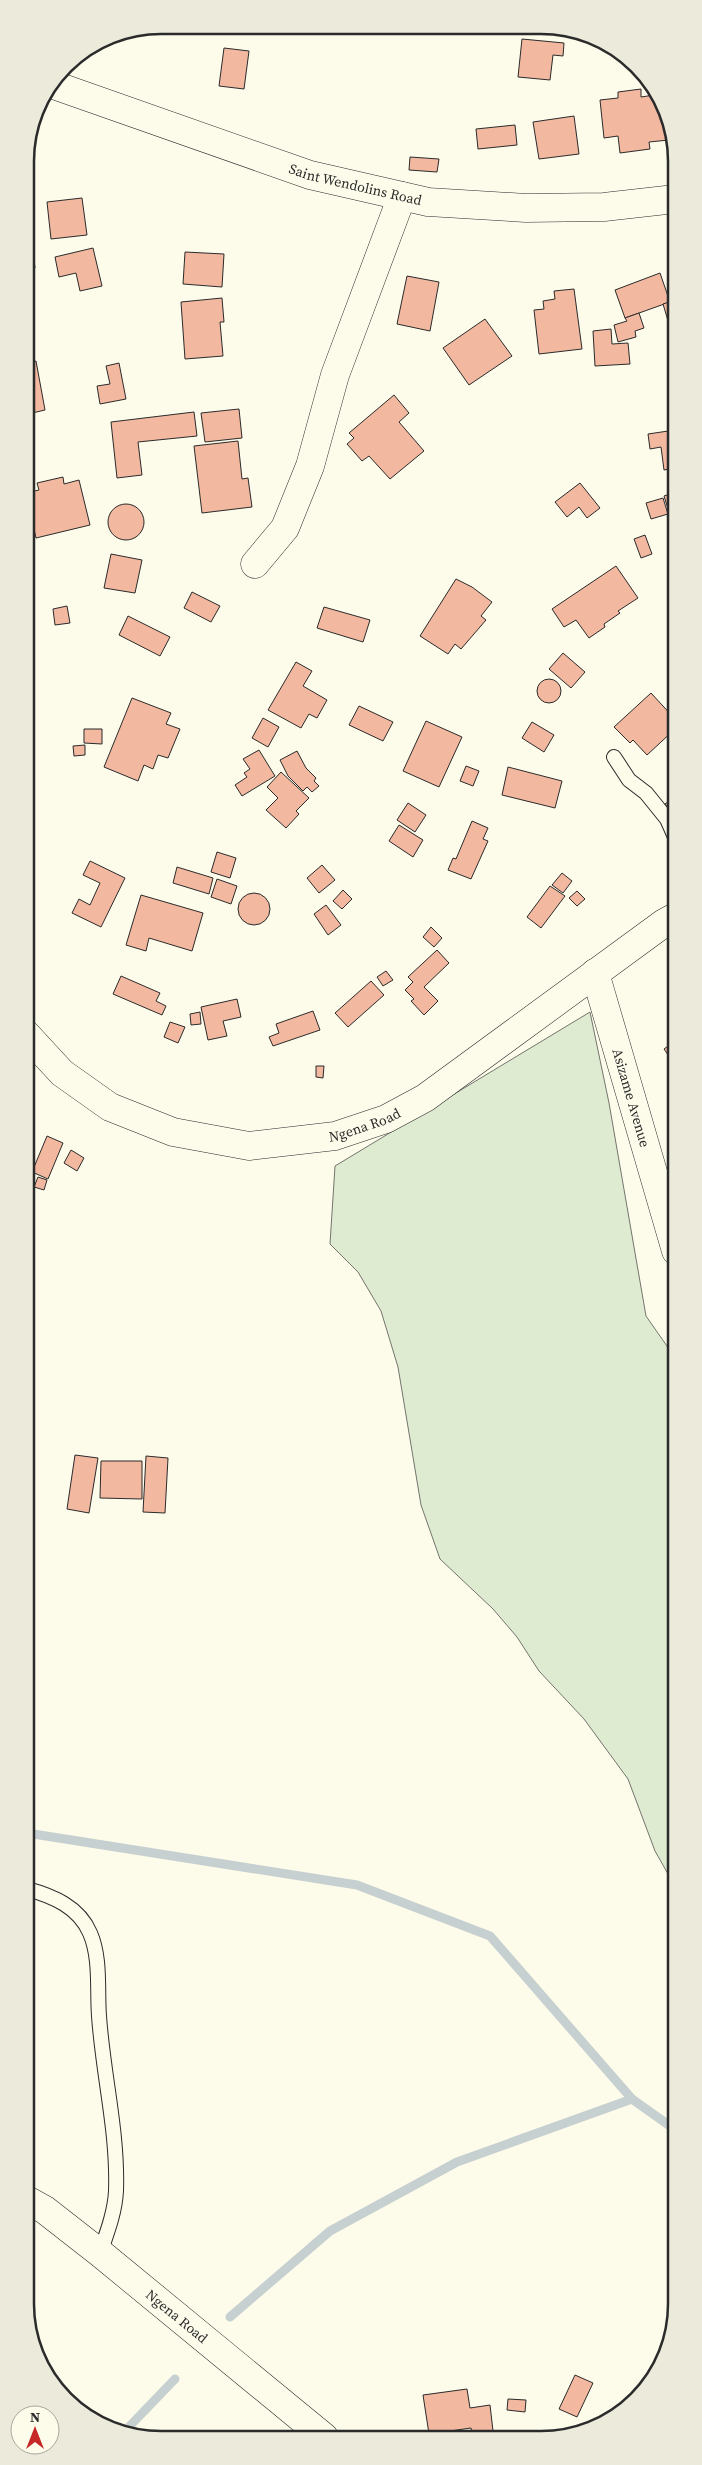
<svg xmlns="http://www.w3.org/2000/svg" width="702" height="2465" font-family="'Source Serif 4',serif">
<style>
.green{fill:#deebd1;stroke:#74746e}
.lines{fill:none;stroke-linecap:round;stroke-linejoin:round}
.stream{stroke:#c7d0d0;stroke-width:9}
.building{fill:#f2b8a0;stroke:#2b2b2b}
.lane-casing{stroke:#2b2b2b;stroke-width:16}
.street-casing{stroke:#2b2b2b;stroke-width:29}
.secondary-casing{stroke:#2b2b2b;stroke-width:29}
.lane{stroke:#fdfbea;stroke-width:14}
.street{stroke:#fdfbea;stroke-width:28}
.secondary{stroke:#fdfbea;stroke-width:28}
.labels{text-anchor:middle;stroke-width:4;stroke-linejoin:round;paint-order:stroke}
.street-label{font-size:14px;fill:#2b2b2b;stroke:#fdfbea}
.rim{fill:none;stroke:#2b2b2b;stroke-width:2.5}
</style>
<rect width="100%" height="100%" fill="#fdfbea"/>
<path class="green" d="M 590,1012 L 609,1103 L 646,1316 L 676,1359 L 676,1888 L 655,1851 L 628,1779 L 584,1719 L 539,1671 L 517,1637 L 493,1609 L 440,1559 L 421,1505 L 398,1367 L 381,1311 L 358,1272 L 330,1244 L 335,1166 Z"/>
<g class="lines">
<g class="stream">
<path d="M 27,1833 L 357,1885 L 490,1936 L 632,2099 L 677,2131"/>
<path d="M 230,2317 L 330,2231 L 457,2162 L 632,2099"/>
<path d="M 124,2432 L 175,2379"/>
</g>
</g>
<g class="building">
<path d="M 522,39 L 564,43 L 563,56 L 553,55 L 550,80 L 518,77 Z"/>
<path d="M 224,48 L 249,51 L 244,89 L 219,86 Z"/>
<path d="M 641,89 L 641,97 L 654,95 L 674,134 L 674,146 L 670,147 L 669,140 L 649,142 L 650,149 L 620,153 L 618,136 L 604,138 L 600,100 L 618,98 L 618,92 Z"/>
<path d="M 574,116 L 579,154 L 539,159 L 533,122 Z"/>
<path d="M 515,125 L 517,145 L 478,149 L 476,129 Z"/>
<path d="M 410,157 L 439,159 L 437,172 L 409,170 Z"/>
<path d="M 82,198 L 87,235 L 51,239 L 47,202 Z"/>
<path d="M 25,216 L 29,216 L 35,268 L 25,269 Z"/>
<path d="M 93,248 L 102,286 L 80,291 L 76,273 L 59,277 L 55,257 Z"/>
<path d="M 675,248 L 675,276 L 673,276 L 670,249 Z"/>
<path d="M 185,252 L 224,254 L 222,287 L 183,284 Z"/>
<path d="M 660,273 L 670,302 L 625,318 L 615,290 Z"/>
<path d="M 407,276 L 439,282 L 430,331 L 397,324 Z"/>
<path d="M 574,289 L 582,349 L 539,354 L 534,310 L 544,309 L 543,301 L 555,299 L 554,291 Z"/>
<path d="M 222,298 L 224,322 L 220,322 L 223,356 L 185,359 L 181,302 Z"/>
<path d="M 675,300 L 675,322 L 669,324 L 663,304 Z"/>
<path d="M 639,313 L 644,328 L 635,331 L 636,337 L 618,342 L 614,325 L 627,321 L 625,318 Z"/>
<path d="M 485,319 L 512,356 L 469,385 L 443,348 Z"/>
<path d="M 611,329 L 612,344 L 628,343 L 630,364 L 595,366 L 593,331 Z"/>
<path d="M 36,361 L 45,410 L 28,414 L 26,402 L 25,363 Z"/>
<path d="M 119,363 L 126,399 L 100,404 L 97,386 L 110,384 L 106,366 Z"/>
<path d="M 394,395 L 409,413 L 399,422 L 424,451 L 390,479 L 369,456 L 362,461 L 347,444 L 354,438 L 349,433 Z"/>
<path d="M 239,409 L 242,438 L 205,442 L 201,413 Z"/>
<path d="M 194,412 L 197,436 L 138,442 L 142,475 L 117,478 L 111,422 Z"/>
<path d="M 675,430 L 675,468 L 664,470 L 661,447 L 650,449 L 648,434 Z"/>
<path d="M 238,441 L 242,479 L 248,478 L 252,507 L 202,513 L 194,446 Z"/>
<path d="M 63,477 L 64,484 L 79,480 L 90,525 L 36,538 L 26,493 L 39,490 L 37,483 Z"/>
<path d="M 580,483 L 600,508 L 587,518 L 579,507 L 567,517 L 555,502 Z"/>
<path d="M 675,492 L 675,514 L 670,515 L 664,496 Z"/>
<path d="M 663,498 L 668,514 L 651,519 L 646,503 Z"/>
<circle cx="126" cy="522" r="18"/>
<path d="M 645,535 L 652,554 L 641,558 L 634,539 Z"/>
<path d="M 111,554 L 142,560 L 135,593 L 104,588 Z"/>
<path d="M 616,566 L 638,598 L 618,611 L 620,613 L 604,624 L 605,627 L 589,638 L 576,620 L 564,627 L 552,609 Z"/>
<path d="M 456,579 L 472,587 L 492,602 L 481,616 L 486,620 L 461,649 L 455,644 L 448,654 L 420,636 Z"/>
<path d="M 192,592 L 220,606 L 211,622 L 184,608 Z"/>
<path d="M 67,606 L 70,623 L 55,625 L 53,609 Z"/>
<path d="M 324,607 L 370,620 L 363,642 L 317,628 Z"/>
<path d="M 128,616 L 170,637 L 160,656 L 119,635 Z"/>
<path d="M 563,653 L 585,672 L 571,688 L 549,669 Z"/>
<path d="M 296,662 L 312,671 L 303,686 L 327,700 L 317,718 L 309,714 L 301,728 L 268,710 Z"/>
<circle cx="549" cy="691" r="12"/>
<path d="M 651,693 L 675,719 L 675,729 L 647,755 L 633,740 L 630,743 L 614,727 Z"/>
<path d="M 132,698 L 171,713 L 166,724 L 180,729 L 168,758 L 158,755 L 153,769 L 144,765 L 138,781 L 104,767 Z"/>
<path d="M 359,706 L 393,722 L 383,741 L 349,725 Z"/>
<path d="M 263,718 L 279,727 L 268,747 L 252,738 Z"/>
<path d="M 426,721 L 462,737 L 439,787 L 403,771 Z"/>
<path d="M 532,722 L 554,735 L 544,752 L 522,738 Z"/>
<path d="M 84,729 L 102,729 L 102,744 L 84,743 Z"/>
<path d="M 85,745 L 85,755 L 74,756 L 73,746 Z"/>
<path d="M 259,750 L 275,776 L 242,796 L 235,785 L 247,777 L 244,773 L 250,769 L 243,759 Z"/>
<path d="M 297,751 L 306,768 L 316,778 L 314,781 L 319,786 L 312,792 L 307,787 L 303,791 L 288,776 L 280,760 Z"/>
<path d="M 466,766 L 479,771 L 473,786 L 460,781 Z"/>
<path d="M 508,767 L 562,781 L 555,808 L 502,795 Z"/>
<path d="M 281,772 L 309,798 L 296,811 L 299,814 L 286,828 L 266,810 L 278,798 L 267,787 Z"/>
<path d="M 675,797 L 675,819 L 665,804 Z"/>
<path d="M 408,803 L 426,815 L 415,832 L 397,820 Z"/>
<path d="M 472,821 L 488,828 L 483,839 L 488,841 L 471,879 L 448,870 L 453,858 L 456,859 Z"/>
<path d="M 399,825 L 423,840 L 413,857 L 389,841 Z"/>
<path d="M 217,852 L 236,858 L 230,878 L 211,872 Z"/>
<path d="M 90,861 L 125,878 L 101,927 L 72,913 L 79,899 L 90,905 L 100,883 L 83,875 Z"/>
<path d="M 322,865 L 335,880 L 319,893 L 307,878 Z"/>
<path d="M 177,867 L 213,878 L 209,894 L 173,883 Z"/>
<path d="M 562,873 L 572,881 L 563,893 L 552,885 Z"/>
<path d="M 217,879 L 237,886 L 231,904 L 211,897 Z"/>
<path d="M 550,886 L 565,896 L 541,928 L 527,917 Z"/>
<path d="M 343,890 L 352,899 L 342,909 L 333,901 Z"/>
<path d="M 577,891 L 585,899 L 577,906 L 569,898 Z"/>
<circle cx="254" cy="909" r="16"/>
<path d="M 141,895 L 203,913 L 192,951 L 149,938 L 146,951 L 126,945 Z"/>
<path d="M 326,905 L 341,925 L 328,935 L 314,914 Z"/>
<path d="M 431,927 L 442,938 L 434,947 L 423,937 Z"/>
<path d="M 437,950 L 449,963 L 424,987 L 438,1001 L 424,1015 L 411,1001 L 414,999 L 405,990 L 413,982 L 408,977 Z"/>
<path d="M 386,971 L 393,980 L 383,986 L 377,977 Z"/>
<path d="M 121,976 L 160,993 L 156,1001 L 166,1006 L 162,1015 L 113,994 Z"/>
<path d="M 371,981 L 384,995 L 348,1027 L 335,1013 Z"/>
<path d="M 237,999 L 241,1017 L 223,1021 L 227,1036 L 208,1040 L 201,1007 Z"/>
<path d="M 313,1011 L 320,1030 L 273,1046 L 269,1037 L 279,1033 L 276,1024 Z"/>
<path d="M 200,1012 L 201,1024 L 191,1025 L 190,1014 Z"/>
<path d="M 170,1022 L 185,1027 L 178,1043 L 164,1037 Z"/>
<path d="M 675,1041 L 675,1065 L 664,1049 Z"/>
<path d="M 316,1066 L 324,1066 L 323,1078 L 316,1077 Z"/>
<path d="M 47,1136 L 63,1143 L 48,1179 L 32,1172 Z"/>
<path d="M 71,1150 L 84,1158 L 77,1171 L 64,1163 Z"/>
<path d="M 38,1177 L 47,1180 L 44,1190 L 34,1187 Z"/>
<path d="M 75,1455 L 98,1458 L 89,1513 L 67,1509 Z"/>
<path d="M 146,1456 L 168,1458 L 165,1513 L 143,1512 Z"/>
<path d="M 101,1461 L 142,1461 L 142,1499 L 100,1498 Z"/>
<path d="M 575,2375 L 593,2383 L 577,2417 L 559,2409 Z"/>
<path d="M 467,2389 L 470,2408 L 490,2405 L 493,2431 L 472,2434 L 471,2428 L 429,2434 L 423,2395 Z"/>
<path d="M 508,2399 L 526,2400 L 525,2412 L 507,2410 Z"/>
</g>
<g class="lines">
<defs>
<g id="lane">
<path d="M 614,757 L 629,780 L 646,793 L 667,819 L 675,837"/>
<path d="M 27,1889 C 53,1896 79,1907 90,1933 C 101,1958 97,1990 99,2016 C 103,2075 118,2131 116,2191 C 115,2212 107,2233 100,2253"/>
</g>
<g id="street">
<path d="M 255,564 L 285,528 L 310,466 L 335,375 L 402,196"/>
<path id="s1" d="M 595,973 L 676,1251"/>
<path id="s2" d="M 26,1034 L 62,1073 L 110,1107 L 173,1132 L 249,1146 L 335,1136 L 386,1119 L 425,1098 L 664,923 L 675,917"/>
<path id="s3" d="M 27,2200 L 45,2210 L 100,2253 L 324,2437"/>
</g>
<g id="secondary">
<path id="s4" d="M 51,84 L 310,175 L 428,202 L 526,208 L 604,207 L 675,199"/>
</g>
</defs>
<use href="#lane" class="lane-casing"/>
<use href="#street" class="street-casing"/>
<use href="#secondary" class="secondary-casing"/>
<use href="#lane" class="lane"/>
<use href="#street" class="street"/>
<use href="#secondary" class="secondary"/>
</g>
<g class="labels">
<g class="street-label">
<text dy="5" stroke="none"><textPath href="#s4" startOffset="321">Saint Wendolins Road</textPath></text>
<text dy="5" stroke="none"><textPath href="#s1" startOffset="130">Asizame Avenue</textPath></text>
<text dy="5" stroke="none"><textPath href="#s2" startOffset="375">Ngena Road</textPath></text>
<text dy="5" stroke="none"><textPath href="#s3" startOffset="190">Ngena Road</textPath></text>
</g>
</g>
<path d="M0 0H702V2465H0ZM161 34H541A127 127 0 0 1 668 161V2304A127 127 0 0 1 541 2431H161A127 127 0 0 1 34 2304V161A127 127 0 0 1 161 34Z" fill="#eceadb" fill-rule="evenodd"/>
<path class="rim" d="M161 34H541A127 127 0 0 1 668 161V2304A127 127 0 0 1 541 2431H161A127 127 0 0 1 34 2304V161A127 127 0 0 1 161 34Z"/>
<g transform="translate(35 2430)"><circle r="24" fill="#fdfbea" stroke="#a9a89e"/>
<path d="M0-4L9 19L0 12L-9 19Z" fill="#c62828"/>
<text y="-8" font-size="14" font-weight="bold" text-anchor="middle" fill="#2b2b2b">N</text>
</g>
</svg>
